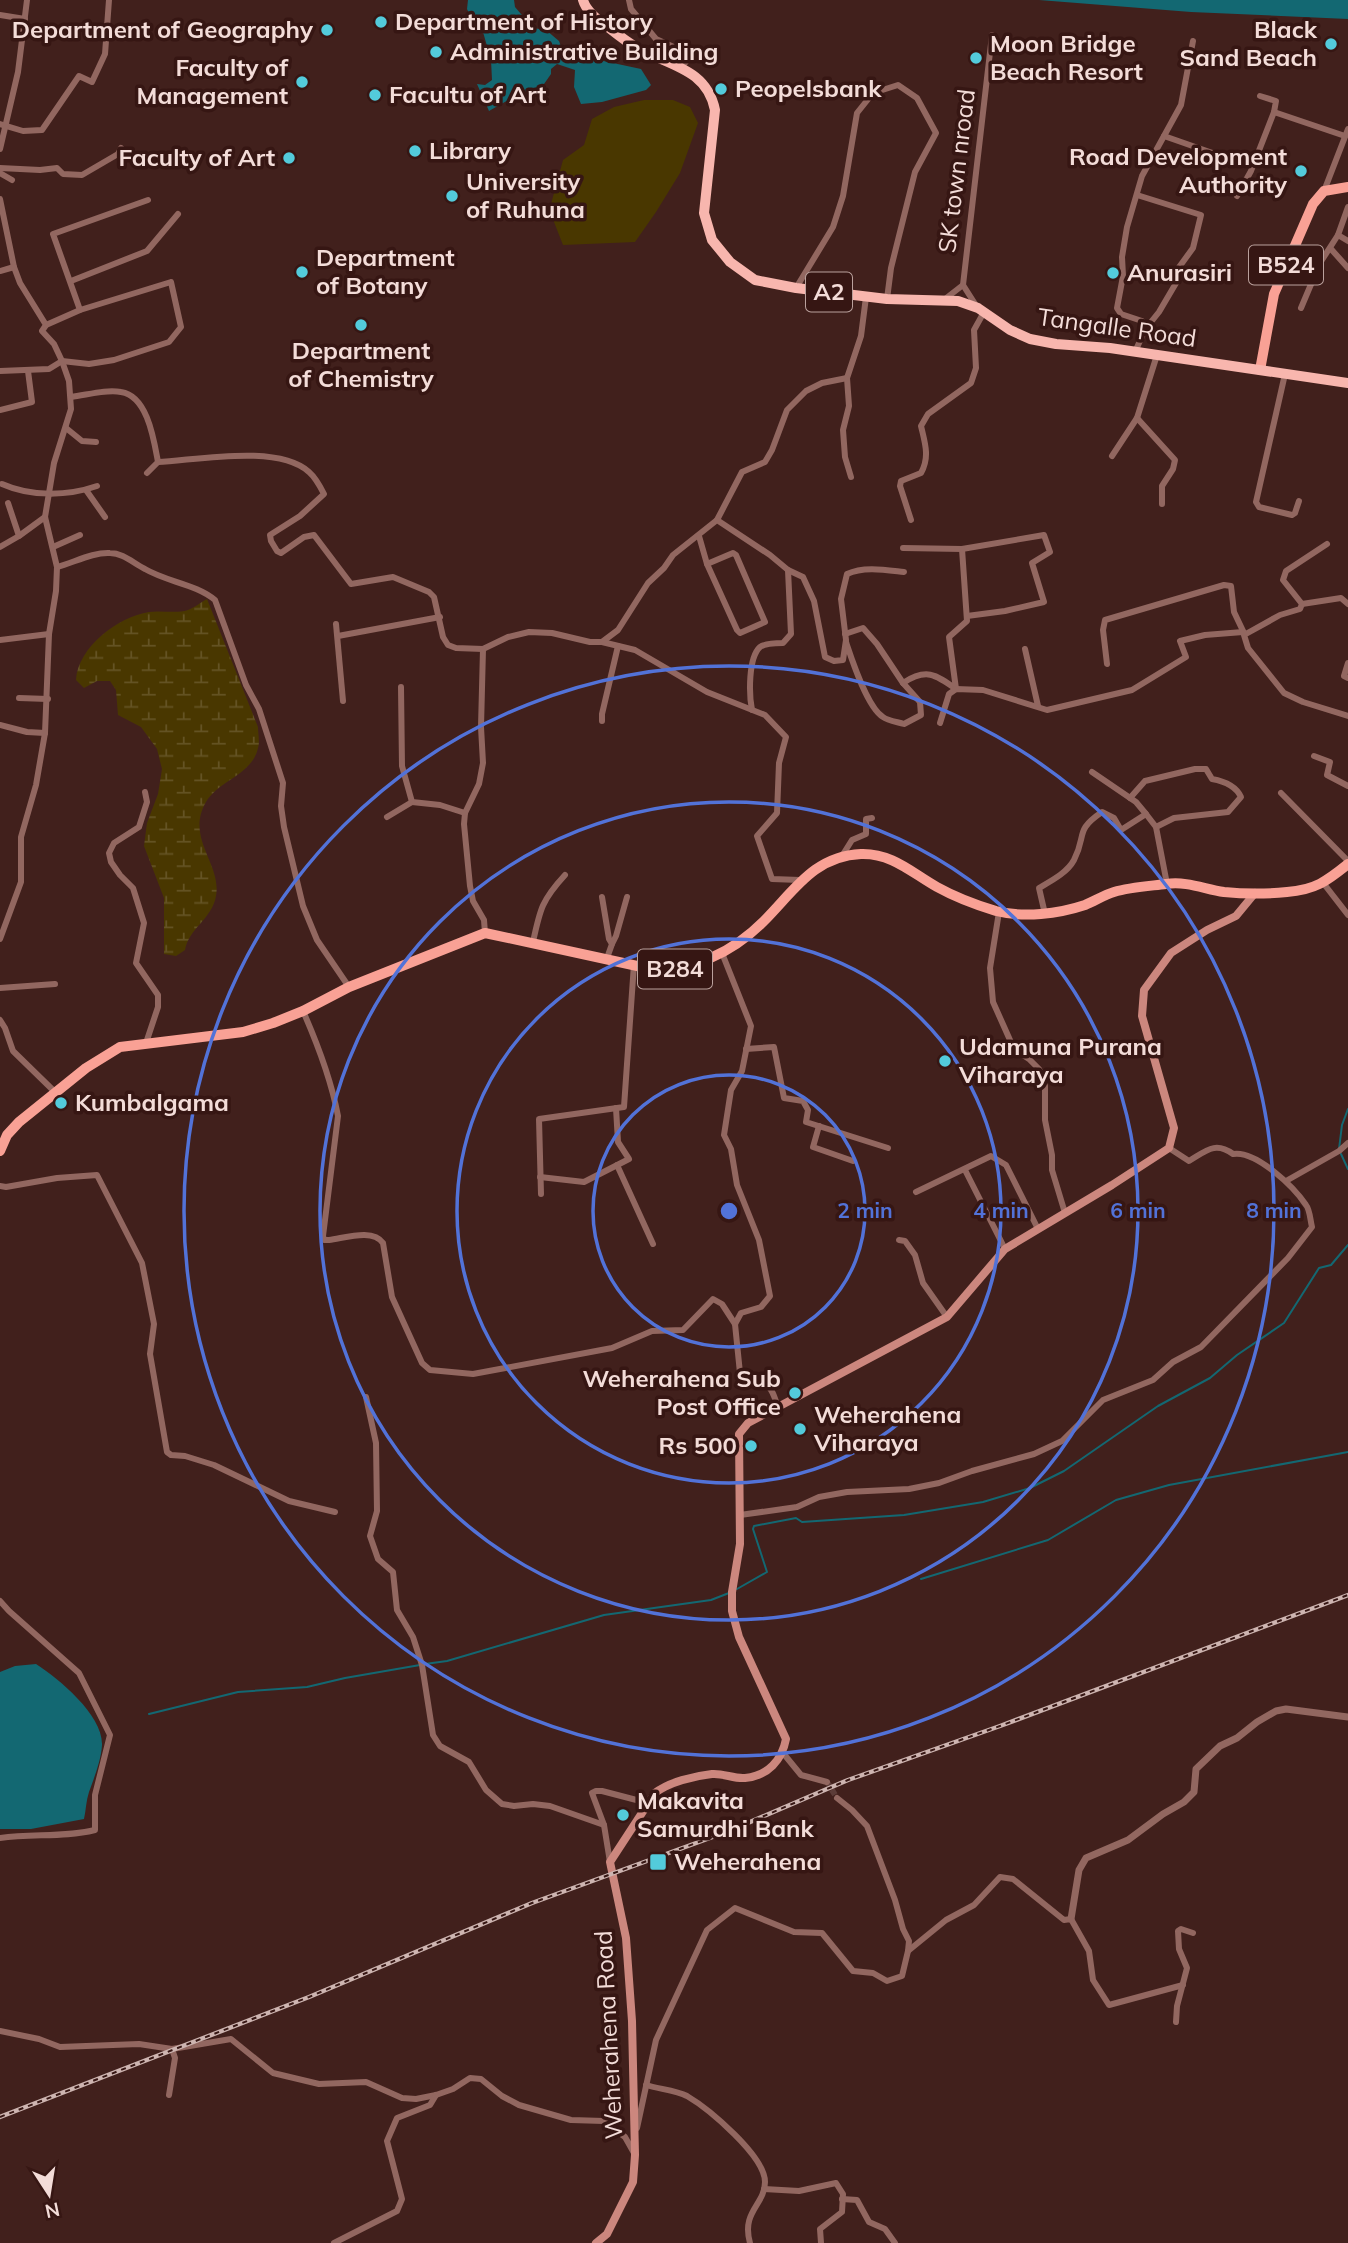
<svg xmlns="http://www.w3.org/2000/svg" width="1348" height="2243" font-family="Mulish,sans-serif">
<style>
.green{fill:#493700}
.wetland{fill:url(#wetland-marsh)}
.water{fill:#136872}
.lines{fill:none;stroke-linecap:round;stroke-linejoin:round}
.stream{stroke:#136872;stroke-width:2}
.minor-tunnel{stroke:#5c3c38;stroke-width:6;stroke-dasharray:6 3;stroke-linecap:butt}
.minor{stroke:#926760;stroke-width:6}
.tertiary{stroke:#926760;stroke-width:7}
.secondary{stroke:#cc877e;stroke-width:8}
.primary{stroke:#f9a195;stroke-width:10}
.trunk{stroke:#f8b6ae;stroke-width:10}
.rail-casing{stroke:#cdb4b0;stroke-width:4.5}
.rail{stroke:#361613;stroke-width:2;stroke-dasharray:5;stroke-linecap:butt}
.ring{fill:none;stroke:#5272d8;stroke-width:3.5}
.poi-dot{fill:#53cbdb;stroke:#361613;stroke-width:2.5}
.labels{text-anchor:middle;stroke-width:7;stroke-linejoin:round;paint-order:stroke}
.shield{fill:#361613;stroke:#baa19d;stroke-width:2}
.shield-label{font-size:23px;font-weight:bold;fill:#f3dcd8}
.poi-label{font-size:24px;font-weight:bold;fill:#f3dcd8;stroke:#361613;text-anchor:start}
.street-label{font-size:24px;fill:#f3dcd8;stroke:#361613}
.centre{fill:#5272d8;stroke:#361613;stroke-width:3.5}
.ring-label{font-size:21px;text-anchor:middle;font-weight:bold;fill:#5272d8;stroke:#361613;stroke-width:7;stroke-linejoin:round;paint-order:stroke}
</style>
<defs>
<pattern id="wetland-marsh" width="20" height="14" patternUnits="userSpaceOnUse" patternTransform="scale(1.75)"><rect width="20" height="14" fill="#493700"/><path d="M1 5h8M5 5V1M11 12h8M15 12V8" fill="none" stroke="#645324"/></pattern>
</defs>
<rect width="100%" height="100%" fill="#41201c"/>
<path class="green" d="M 644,100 L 673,100 L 690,107 L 698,123 L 680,173 L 656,212 L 635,242 L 563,245 L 554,222 L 551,204 L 563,160 L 584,145 L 592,119 L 614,107 Z"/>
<path class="wetland" d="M 207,599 L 258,727 C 258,733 260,742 258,748 C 252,775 219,780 206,802 C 185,838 222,864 216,896 C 212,919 189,928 185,950 L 176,956 L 164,954 L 164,898 L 144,846 L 147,823 L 158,794 L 162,769 L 157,749 L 141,727 L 118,715 L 116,690 L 110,681 L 97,681 L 84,688 L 76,680 C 78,647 118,617 149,612 C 161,610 176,614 188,610 C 194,608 201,602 207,599 Z"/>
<g class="water">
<path d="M 468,0 L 514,0 L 515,7 L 533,28 L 546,30 L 559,41 L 565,57 L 581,62 L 599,60 L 641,69 L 651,85 L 646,90 L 602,102 L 581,104 L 574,87 L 575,70 L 557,64 L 551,69 L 551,74 L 537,94 L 515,96 L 489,111 L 477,84 L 485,85 L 492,80 L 491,60 L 481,25 L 473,22 L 467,9 Z"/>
<path d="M 1039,0 L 1348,0 L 1348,19 L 1191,12 Z"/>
<path d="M 36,1664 C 59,1679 103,1715 102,1745 C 101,1761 94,1778 89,1792 C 86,1801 86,1810 84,1819 L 31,1829 L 0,1829 L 0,1672 L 15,1666 Z"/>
</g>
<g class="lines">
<g class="stream">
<path d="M 1339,1149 L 1342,1125 L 1348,1109"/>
<path d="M 1341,1154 L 1348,1169"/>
<path d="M 921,1579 L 1048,1540 L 1116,1500 L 1169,1485 L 1348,1452"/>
<path d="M 737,1589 L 767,1572 L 753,1529 L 754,1526 L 796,1518 L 802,1522 L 904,1515 L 983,1502 L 1030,1488 L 1064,1471 L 1158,1406 L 1210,1378 L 1237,1355 L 1284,1323 L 1319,1268 L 1331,1265 L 1348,1245"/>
<path d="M 425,1664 L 447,1661 L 604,1615 L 711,1600 L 729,1593"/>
<path d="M 149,1714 L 238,1692 L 307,1687 L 345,1678 L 420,1665"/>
</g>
<path class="minor-tunnel" d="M 827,1782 L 837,1798"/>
<g class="minor">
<path d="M 629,0 L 631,9 L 656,39 L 689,54 L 689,58 L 681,68"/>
<path d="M 0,15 L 25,19"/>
<path d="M 1260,96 L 1276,101 L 1274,112"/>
<path d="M 0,124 L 23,131 L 42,130 L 79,76 L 92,82 L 105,54 L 109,0"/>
<path d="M 1164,136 L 1224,157"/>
<path d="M 0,149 L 18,72 L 27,0"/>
<path d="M 0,168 L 40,170 L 57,168 L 63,174 L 82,175 L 118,154 L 121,148"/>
<path d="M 0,173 L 12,180"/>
<path d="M 1324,191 L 1348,129"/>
<path d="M 1137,195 L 1201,215 L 1193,248 L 1177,270 L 1179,278 L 1159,312 L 1147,327"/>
<path d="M 1237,196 L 1251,171 L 1274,112 L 1345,136"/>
<path d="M 0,199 L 14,267 L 20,283 L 46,325 L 42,331 L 54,344 L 62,361 L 69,381 L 71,409 L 54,463 L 45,517 L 57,567 L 56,591 L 49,634 L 45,733 L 36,785 L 21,837 L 21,882 L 0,939"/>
<path d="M 1338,235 L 1348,241"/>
<path d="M 1331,249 L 1348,268"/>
<path d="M 0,271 L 14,267"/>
<path d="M 71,281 L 147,251 L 178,214"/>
<path d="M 796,288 L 833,227 L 843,196 L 857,113 L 873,93 L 898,85 L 917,98 L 936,133 L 915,172 L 891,268 L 887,299"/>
<path d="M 945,299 L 963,285"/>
<path d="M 977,307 L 963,285 L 992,35"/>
<path d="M 1301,308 L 1320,263 L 1338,235 L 1348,207"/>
<path d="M 80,310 L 53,234 L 148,200"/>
<path d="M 1135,352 L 1147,325 L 1142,321 L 1121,314 L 1117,308 L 1123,276 L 1122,257 L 1127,227 L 1142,176 L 1181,105 L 1193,41"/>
<path d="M 0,371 L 49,369 L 62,361 L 89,364 L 114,360 L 169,342 L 181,327 L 171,282 L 80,310 L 46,325"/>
<path d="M 1285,374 L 1256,502 L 1259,507 L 1292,515 L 1295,513 L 1299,501"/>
<path d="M 71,397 C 87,395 106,389 121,392 C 148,396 154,441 158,462 L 147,473"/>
<path d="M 0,410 L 32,402 L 28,371"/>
<path d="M 1137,418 L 1175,460 L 1173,469 L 1162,486 L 1162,504"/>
<path d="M 66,428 L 82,441 L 96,442"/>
<path d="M 1112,456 L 1137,418 L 1157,355"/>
<path d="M 158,462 C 198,460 278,444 309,472 C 316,478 320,486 324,494 L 300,516 L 270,535 L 271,541 L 277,551 L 281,553 L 304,537 L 314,535 L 351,584 L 393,577 L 429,592 L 434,597 L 443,637 L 448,645 L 456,648 L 483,649 L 508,637 L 529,632 L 552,633 L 590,642 L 602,642 L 618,630 L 648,583 L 664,568 L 673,555 L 717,520 L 770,555 L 788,570 L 803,577 L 814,601 L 825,657 L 834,661 L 843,660 L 846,640 L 841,599 L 847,574 C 864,566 886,570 904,572"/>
<path d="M 851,477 L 845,457 L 843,430 L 849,406 L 847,378 L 861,336 L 866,297"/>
<path d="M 2,484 C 31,497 68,496 97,486"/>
<path d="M 86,490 L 105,517"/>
<path d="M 8,503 L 19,536"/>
<path d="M 717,520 L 742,472 L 765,462 L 772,450 L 787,410 L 806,391 L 822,383 L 847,378"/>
<path d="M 911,520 L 900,486 L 901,481 L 921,473 C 930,457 925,443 921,426 L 928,414 L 971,383 L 976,368 L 974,330 L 984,312"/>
<path d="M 699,536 L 707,564"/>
<path d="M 1327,544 L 1286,571 L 1283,580 L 1302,604 L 1300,609 L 1280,615 L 1244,635 L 1248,648 L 1284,693 L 1303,702 L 1348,716"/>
<path d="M 0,547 L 19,536 L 45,517"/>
<path d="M 53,547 L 80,535"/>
<path d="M 903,548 L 962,549 L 1044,535 L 1050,552 L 1032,563 L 1044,602 L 1005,611 L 967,616"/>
<path d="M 733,553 L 736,555 L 765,622 L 740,633 L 737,630 L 707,564 Z"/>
<path d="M 57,567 C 73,563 93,552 110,553 C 123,553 133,563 145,569 C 167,582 196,584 215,600 L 246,685 L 259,709 L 283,783 L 281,806 L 284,827 L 303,906 L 317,940 L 349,987"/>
<path d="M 1302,604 L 1341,598 L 1348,604"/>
<path d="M 336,624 L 343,701"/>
<path d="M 845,634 L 863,628 L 877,644 L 903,683 L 920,702 L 921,715 L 904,724 C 898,722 888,721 883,717 C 867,707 852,660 846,642"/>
<path d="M 338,636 L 440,617"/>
<path d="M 0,640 L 49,634"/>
<path d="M 602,642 L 635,650 L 707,692 L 765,715 L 786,737 L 779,763 L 777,813 L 757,836 L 772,879 L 800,880"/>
<path d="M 483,649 L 481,727 L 483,763 L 479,784 L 465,813 L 464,824 L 470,886 L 473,901 L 484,920 L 485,933"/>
<path d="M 1025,649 L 1038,706"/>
<path d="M 1348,663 L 1344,676 L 1348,678"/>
<path d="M 1107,664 L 1103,630 L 1105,620 L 1224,585 L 1231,586 L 1234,612 L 1244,633"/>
<path d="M 903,683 C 926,668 935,674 956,689"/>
<path d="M 401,687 L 402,766 L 412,802 L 440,805 L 465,813"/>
<path d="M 956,689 L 949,637 L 967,621 L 962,549"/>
<path d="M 19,698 L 48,699"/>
<path d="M 752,710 C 749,695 748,658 760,647 C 766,643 776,643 783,643 L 791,634 L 788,570"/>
<path d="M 602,721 L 602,714 L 618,646"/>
<path d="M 940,723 L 949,694 L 956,689 L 983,690 L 1047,710 L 1132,690 L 1186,657 L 1180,641 L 1205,635 L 1243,632"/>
<path d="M 0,725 L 27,732 L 45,733"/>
<path d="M 1314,756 L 1330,762 L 1327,775 L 1348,786"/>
<path d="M 1092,772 L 1136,802 L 1146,814"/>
<path d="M 145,792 L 147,802 L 139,827 L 114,843 L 109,853 L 111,862 L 120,875 L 133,888 L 144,923 L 136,963 L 158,995 L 158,1007 L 146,1043"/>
<path d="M 1281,793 L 1348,861"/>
<path d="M 1130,798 L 1145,781 L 1195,769 L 1206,769 L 1212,779 C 1223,781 1236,786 1241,797 L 1228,812 L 1174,818 L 1156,827"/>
<path d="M 387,817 L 412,802"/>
<path d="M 842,856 L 852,840 L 866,834 L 866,819 L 872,818"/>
<path d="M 1324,884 L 1348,915"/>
<path d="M 602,897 L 609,939 L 612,944 L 607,958"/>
<path d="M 999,912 L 990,968 L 993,1002 L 1014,1049 L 1029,1059 L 1039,1069 L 1045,1086 L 1045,1120 L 1052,1155 L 1052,1170 L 1065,1213"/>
<path d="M 1045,914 L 1039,888 C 1051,881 1067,873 1074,860 C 1087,835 1074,831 1102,812 L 1114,818 L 1121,830 L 1146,814 L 1156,827 L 1167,884"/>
<path d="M 533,942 C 540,909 542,900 565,875"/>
<path d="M 612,944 L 616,936 L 627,897"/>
<path d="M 722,953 L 751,1026 L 742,1071 L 731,1090 L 724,1135 L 731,1149 L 737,1185 L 759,1240 L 770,1296 L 761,1307 L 741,1313 L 735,1324 L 740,1373 L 749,1382 C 771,1383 771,1387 778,1407"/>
<path d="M 0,988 L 55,984"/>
<path d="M 303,1011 C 318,1045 331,1079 338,1116 L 323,1236 L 324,1240 L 329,1240 C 345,1238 373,1228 383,1243 L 392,1297 L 422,1363 L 430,1370 L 473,1374 L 612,1348 L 652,1331 L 683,1330 L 713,1299 L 722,1304 L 735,1324"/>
<path d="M 0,1020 L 5,1028 L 13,1051 L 56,1093"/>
<path d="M 746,1049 L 774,1047 L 784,1098 L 803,1101 L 808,1110 L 806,1122 L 888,1148"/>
<path d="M 819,1126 L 813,1147 L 853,1161"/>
<path d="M 617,1165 L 653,1244"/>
<path d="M 965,1170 L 1005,1249"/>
<path d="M 540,1177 L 584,1182 L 629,1159 L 618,1142 L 616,1108"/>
<path d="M 1286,1181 L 1339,1151 L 1348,1143"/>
<path d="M 0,1186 L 6,1187 L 57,1178 L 97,1175 L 142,1263 L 154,1324 L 150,1354 L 167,1452 L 171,1455 L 185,1456 L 214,1465 L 289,1501 L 335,1512"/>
<path d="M 916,1192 L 991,1156 L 1006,1165 L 1038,1229"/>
<path d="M 541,1194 L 539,1119 L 624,1107 L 634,964"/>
<path d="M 899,1240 L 905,1241 L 915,1255 L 923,1283 L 947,1317"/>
<path d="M 366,1397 L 376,1443 L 377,1511 L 370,1536 L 378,1559 L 393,1572 L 397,1610 L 413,1637 L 422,1665 L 433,1735 L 440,1746 L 469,1762 L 486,1790 L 502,1804 L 514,1806 L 533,1804 L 550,1806 L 604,1825"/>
<path d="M 740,1515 L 797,1507 L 819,1497 L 847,1492 L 909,1489 L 939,1483 L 972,1471 L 1034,1454 L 1062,1441 L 1103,1400 L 1153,1380 L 1173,1362 L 1201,1347 L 1288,1258 L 1312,1227 C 1310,1219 1310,1210 1306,1205 C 1294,1187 1256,1150 1233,1154 C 1215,1141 1206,1151 1189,1161 L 1169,1148"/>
<path d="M 0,1601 L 9,1611 L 79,1673 L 110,1735 L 95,1795 L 95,1830 C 63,1838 32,1833 0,1838"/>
<path d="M 783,1753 L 801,1775 L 827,1782"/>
<path d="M 837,1798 L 852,1810 L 867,1826 L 895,1900 L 903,1929 L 909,1941 L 908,1951"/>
<path d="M 610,1862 L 604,1825 L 592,1793 L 596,1791 L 602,1791 L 648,1803"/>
<path d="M 1176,2022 L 1177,2006 L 1187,1968 L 1179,1949 L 1178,1931 L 1181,1929 L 1193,1933"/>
<path d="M 0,2031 L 39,2039 L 60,2047 L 139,2044 L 172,2049 L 231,2039 L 273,2073 L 319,2084 L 366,2082 L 402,2098 L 416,2099 L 436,2095 L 453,2089 L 470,2078 L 481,2079 L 502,2096 L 519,2105 L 571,2120 L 604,2121 L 625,2137 L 634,2153"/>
<path d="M 646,2085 C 658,2089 676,2090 687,2096 C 709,2109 765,2156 765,2182 C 765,2205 741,2211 750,2243"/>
<path d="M 169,2095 L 175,2058 L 172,2049"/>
<path d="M 637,2128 L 656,2040 L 707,1930 L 735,1908 L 794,1932 L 822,1933 L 853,1971 L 873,1973 L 887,1981 L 902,1976 L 908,1951 L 946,1920 L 974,1905 L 1000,1877 L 1013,1879 L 1064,1920 L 1071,1919 L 1089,1951 L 1093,1980 L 1109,2005 L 1183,1985"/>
<path d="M 764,2189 L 799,2191 L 836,2183 L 843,2194 L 842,2212 L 820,2229 L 821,2243"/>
<path d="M 842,2199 L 857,2200 L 869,2222 L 885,2229 L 895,2243"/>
<path d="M 334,2243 L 397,2211 L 402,2199 L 387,2141 L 397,2118 L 430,2105 L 436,2095"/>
</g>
<path class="tertiary" d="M 1071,1919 L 1079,1870 L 1086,1858 L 1128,1840 L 1163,1814 L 1184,1802 L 1194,1792 L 1196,1769 L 1220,1746 L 1237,1738 L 1257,1722 L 1276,1711 L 1286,1709 L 1348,1717"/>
<path class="secondary" d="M 596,2243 L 607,2234 L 633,2182 L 635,2155 L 632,2021 L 626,1938 L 610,1862 L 655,1793 C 669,1782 694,1776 712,1774 C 723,1773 734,1779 745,1778 C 768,1776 782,1760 786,1739 L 739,1637 L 732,1611 L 732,1592 L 740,1544 L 739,1434 L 748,1423 L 947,1317 L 1005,1249 L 1112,1185 L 1169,1148 L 1174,1128 L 1142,1016 L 1144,990 L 1171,953 L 1207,930 L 1236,916 L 1255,893"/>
<g class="primary">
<path d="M 1260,370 L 1274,294 L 1313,204 L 1324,191 L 1348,187"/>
<path d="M 0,1151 L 7,1135 L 19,1122 L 86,1068 L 120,1047 L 243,1032 L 273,1023 L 303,1011 L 349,987 L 485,933 L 651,969 C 695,970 733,952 764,921 C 794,891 814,856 861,854 C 892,853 912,873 937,887 C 955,897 976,905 996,911 C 1024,918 1058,914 1085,905 C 1095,901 1104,895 1114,892 C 1130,887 1150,886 1166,884 C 1187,881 1204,889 1224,892 C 1244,894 1267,894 1287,892 C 1315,890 1327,881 1348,864"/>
</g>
<path class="trunk" d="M 583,0 C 586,11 599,21 608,27 C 618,35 628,43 639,49 C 672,66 707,70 715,110 L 704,213 L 712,240 L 730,262 L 755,280 L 796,288 L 887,299 L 958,301 L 978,308 L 1010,330 L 1030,339 L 1056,344 L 1110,348 L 1348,383"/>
<defs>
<path id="rail" d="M 0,2117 L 309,1997 L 532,1903 L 729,1831 L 848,1780 L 1000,1726 L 1348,1595"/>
</defs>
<use href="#rail" class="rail-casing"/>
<use href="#rail" class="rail"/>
</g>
<g class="ring">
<circle cx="729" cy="1211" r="136"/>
<circle cx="729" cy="1211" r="272"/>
<circle cx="729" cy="1211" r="409"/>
<circle cx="729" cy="1211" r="545"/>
</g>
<g class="poi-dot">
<circle cx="381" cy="22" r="7"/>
<circle cx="327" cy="30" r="7"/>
<circle cx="1331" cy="44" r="7"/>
<circle cx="436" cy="52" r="7"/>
<circle cx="976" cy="58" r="7"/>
<circle cx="302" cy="82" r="7"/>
<circle cx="721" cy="89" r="7"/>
<circle cx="375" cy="95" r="7"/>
<circle cx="415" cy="151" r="7"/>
<circle cx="289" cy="158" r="7"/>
<circle cx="1301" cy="171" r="7"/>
<circle cx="452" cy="196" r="7"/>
<circle cx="302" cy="272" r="7"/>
<circle cx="1113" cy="273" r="7"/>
<circle cx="361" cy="325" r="7"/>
<circle cx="945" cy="1061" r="7"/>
<circle cx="61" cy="1103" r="7"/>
<circle cx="795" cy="1393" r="7"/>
<circle cx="800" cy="1429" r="7"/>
<circle cx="751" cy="1446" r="7"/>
<circle cx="623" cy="1815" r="7"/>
<rect x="649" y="1853" width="18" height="18" rx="3.5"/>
</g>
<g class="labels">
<g class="shield">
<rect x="1249" y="245.5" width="74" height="39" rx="5"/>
<rect x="806" y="272.5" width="46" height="39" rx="5"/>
<rect x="638" y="949.5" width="74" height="39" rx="5"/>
</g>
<g class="shield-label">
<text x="1286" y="273">B524</text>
<text x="829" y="300">A2</text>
<text x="675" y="977">B284</text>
</g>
<g class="poi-label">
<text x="395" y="30">Department of History</text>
<text x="313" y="38" text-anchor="end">Department of Geography</text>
<text x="1317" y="38" text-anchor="end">Black<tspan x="1317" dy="28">Sand Beach</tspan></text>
<text x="990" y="52">Moon Bridge<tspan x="990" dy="28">Beach Resort</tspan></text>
<text x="450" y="60">Administrative Building</text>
<text x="288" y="76" text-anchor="end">Faculty of<tspan x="288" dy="28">Management</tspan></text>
<text x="735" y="97">Peopelsbank</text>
<text x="389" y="103">Facultu of Art</text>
<text x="429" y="159">Library</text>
<text x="1287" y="165" text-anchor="end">Road Development<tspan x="1287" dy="28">Authority</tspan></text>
<text x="275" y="166" text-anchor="end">Faculty of Art</text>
<text x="466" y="190">University<tspan x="466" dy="28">of Ruhuna</tspan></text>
<text x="316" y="266">Department<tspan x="316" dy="28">of Botany</tspan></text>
<text x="1127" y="281">Anurasiri</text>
<text x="361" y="359" text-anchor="middle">Department<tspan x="361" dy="28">of Chemistry</tspan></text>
<text x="959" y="1055">Udamuna Purana<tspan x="959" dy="28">Viharaya</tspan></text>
<text x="75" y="1111">Kumbalgama</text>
<text x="781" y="1387" text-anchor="end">Weherahena Sub<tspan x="781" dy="28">Post Office</tspan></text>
<text x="814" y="1423">Weherahena<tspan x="814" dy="28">Viharaya</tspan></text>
<text x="737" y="1454" text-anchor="end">Rs 500</text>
<text x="637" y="1809">Makavita<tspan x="637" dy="28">Samurdhi Bank</tspan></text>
<text x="674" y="1870">Weherahena</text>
</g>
<g class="street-label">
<text transform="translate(957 171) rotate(-83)" y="8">SK town nroad</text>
<text transform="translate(1117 328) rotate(8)" y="8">Tangalle Road</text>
<text transform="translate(609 2035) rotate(-93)" y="8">Weherahena Road</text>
</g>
</g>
<circle cx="729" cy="1211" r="10" class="centre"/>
<g class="ring-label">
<text x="865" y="1218">2 min</text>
<text x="1001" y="1218">4 min</text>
<text x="1138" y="1218">6 min</text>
<text x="1274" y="1218">8 min</text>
</g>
<g transform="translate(49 2194) rotate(168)" stroke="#361613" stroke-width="5" paint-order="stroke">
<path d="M0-5L12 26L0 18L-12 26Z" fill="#f3dcd8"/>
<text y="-10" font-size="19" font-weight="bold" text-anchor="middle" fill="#f3dcd8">N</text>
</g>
</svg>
